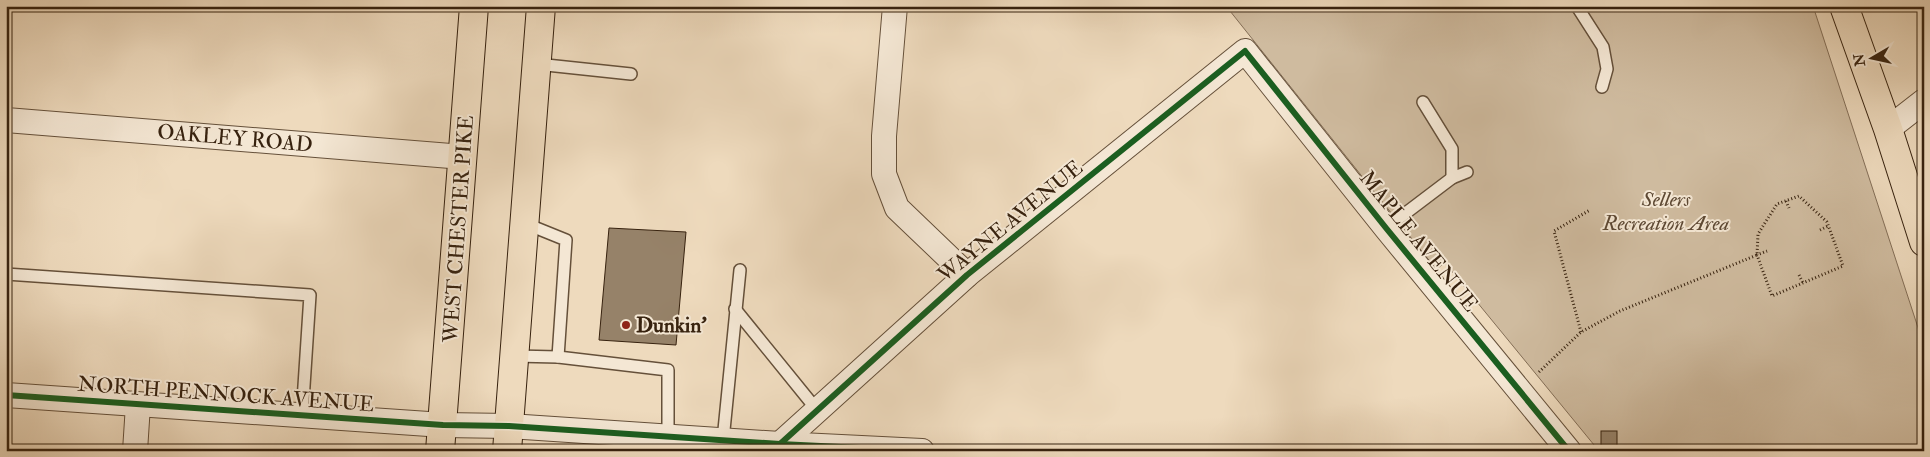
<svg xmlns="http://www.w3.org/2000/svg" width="1930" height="457" font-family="'IM FELL Double Pica',serif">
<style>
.green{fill:#cfbb9f;stroke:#836e57}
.building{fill:#968269;stroke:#37220f}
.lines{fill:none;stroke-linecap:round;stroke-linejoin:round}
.lane-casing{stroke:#65503a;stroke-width:14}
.street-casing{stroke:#65503a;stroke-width:26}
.primary-casing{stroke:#37220f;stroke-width:30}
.path{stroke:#37220f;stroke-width:3;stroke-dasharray:1 2.5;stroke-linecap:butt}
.lane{stroke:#f4e7d4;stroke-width:11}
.street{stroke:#f4e7d4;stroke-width:24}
.primary{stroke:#eedabd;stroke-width:28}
.cycleway-casing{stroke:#f4e7d4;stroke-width:9}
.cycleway{stroke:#1b5e20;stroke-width:6}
.poi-dot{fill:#8f2418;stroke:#f4e7d4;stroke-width:2}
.labels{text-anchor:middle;stroke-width:4;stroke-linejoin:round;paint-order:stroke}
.street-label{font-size:21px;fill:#37220f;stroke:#f4e7d4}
.park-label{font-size:21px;font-style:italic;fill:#5d4833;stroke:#f4e7d4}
.poi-label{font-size:21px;font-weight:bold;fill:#37220f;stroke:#f4e7d4;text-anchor:start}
</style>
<rect width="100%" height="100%" fill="#eedabd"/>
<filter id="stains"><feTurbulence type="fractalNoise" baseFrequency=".004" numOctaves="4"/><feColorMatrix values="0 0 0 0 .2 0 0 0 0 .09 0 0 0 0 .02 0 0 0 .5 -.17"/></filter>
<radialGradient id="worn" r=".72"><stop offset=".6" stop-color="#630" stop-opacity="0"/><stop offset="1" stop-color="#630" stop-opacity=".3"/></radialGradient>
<path class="green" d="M 1226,6 L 1813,6 L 1924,346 L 1924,441 L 1910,451 L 1599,451 L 1445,263 L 1436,269 Z"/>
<g class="building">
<path d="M 609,228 L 686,232 L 676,345 L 599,340 Z"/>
<rect x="1601" y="431" width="16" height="18"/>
</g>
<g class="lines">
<defs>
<g id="lane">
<path d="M 1578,8 L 1603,47 L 1607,69 L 1602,87"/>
<path d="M 537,64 L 631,74"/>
<path d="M 1423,102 L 1452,149 L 1452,178 L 1467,172"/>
<path d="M 1386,228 L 1452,178"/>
<path d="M 6,274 L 310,295 L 302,416"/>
<path d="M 735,309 L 817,410"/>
<path d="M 515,356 L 558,357 L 566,240 L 524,223"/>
<path d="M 558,357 L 668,370 L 668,436"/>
<path d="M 723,440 L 740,270"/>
</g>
<g id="street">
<path d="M 895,6 L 884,136 L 884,174 L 897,208 L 967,275"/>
<path d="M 6,120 L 463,157"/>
<path d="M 1888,129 L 1924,101"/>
<path d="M 6,395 L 443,425 L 509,426 L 780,444 L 922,451"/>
<path d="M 780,444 L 967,275 L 1245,51 L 1386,228 L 1569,451"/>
<path d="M 135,451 L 138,405"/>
</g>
<g id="primary">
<path d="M 1844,6 L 1888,129 L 1924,242"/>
<path d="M 440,451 L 474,6"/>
<path d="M 507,451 L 541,6"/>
</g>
</defs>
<use href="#lane" class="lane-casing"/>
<use href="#street" class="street-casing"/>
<use href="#primary" class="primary-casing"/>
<g class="path">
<path d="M 1786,201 L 1789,208"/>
<path d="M 1820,230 L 1828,226"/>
<path d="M 1799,275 L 1803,283"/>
<path d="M 1581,332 L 1554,231 L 1590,210"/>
<path d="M 1539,372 L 1581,332 L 1620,311 L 1757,255 L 1758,234 L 1777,204 L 1799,196 L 1827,222 L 1843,266 L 1772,296 L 1757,255 L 1767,251"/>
</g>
<use href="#lane" class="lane"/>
<use href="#street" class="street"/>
<use href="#primary" class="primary"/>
<defs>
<g id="cycleway">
<path d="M 6,395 L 443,425 L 509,426 L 780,444 L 922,451"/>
<path d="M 780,444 L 967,275 L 1245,51 L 1386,228 L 1569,451"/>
</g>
</defs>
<use href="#cycleway" class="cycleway-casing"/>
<use href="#cycleway" class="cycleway"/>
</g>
<circle class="poi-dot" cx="626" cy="325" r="5"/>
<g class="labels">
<g class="street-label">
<text transform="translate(235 138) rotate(5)" y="7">OAKLEY ROAD</text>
<text transform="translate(1010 221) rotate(-39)" y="7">WAYNE AVENUE</text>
<text transform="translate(458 229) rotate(-86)" y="7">WEST CHESTER PIKE</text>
<text transform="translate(1419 241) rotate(51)" y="7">MAPLE AVENUE</text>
<text transform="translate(226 394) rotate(4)" y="7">NORTH PENNOCK AVENUE</text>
</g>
<g class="park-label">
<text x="1666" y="206">Sellers<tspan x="1666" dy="24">Recreation Area</tspan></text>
</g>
<g class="poi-label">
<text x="636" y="332">Dunkin'</text>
</g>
</g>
<rect width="1930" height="457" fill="none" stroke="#eedabd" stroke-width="25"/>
<rect x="8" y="8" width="1915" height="442" fill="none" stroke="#37220f" stroke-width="2.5"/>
<rect x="12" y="12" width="1905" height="432" fill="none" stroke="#37220f"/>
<g transform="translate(1872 58) rotate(261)" stroke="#f4e7d4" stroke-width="4" paint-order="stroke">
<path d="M0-4L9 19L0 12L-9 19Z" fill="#37220f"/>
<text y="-8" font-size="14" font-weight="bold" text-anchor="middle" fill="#37220f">N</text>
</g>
<rect width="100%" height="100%" filter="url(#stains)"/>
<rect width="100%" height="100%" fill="url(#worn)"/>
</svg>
